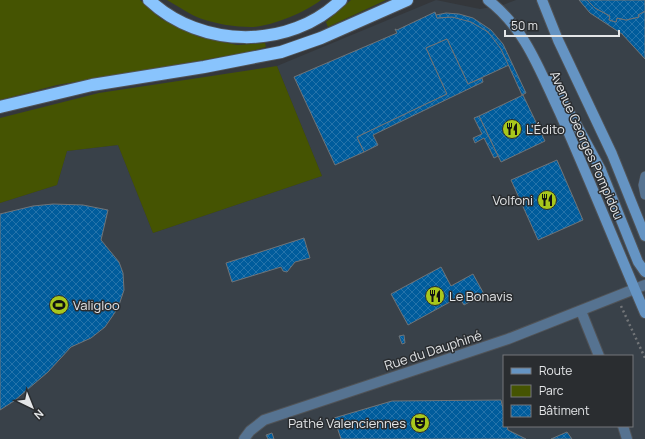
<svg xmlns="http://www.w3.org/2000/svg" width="645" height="439" font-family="Manrope,sans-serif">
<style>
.built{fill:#394149;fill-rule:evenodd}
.green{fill:#455402}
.building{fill:url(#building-cross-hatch);stroke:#707478}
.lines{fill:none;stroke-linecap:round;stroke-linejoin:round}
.service-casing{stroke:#505357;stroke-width:10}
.minor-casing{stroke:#505357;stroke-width:12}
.secondary-casing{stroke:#505357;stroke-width:12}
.motorway-casing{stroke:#505357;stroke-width:14}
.path{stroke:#727578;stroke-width:2.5;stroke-dasharray:2 3;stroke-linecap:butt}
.service{stroke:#567391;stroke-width:9}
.minor{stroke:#567391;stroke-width:10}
.secondary{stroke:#6594c3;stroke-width:10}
.motorway{stroke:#89c4fd;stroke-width:12}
.labels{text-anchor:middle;stroke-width:3;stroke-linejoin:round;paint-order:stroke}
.poi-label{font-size:13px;fill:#e4e6e8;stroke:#2a2d30;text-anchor:start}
.street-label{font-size:13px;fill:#e4e6e8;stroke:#2a2d30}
</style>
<defs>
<pattern id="building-cross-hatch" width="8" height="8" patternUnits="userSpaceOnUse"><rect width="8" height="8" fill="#005c9c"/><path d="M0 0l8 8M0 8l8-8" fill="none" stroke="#2573aa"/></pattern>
</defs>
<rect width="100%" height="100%" fill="#34373b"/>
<path class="built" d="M 436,0 L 480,9 L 503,5 L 516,0 L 645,0 L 645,439 L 0,439 L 0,203 L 57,185 L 67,151 L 118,145 L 153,233 L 322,176 L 277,66 ZM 504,356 L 632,356 L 632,426 L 504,426 Z"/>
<g class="green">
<path d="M 0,0 L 140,0 L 161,19 L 199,37 L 237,45 L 265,43 L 266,47 L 244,53 L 57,85 L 0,100 Z"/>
<path d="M 167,0 L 321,0 C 306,12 270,27 251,27 C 235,27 217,24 202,19 C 190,15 178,6 167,0 Z"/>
<path d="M 351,0 L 386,0 L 328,27 L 326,22 Z"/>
<path d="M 277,66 L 322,176 L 153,233 L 118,145 L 67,151 L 57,185 L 0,203 L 0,118 L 99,93 Z"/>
</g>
<g class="building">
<path d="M 579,0 L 587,0 L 595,8 L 610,16 L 609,20 L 616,22 L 617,18 L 626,20 L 639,17 L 638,15 L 645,11 L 645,59 L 622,34 L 590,13 Z"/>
<path d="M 587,0 L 645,0 L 645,11 L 638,15 L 639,17 L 626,20 L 617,18 L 616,22 L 609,20 L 610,16 L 595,8 Z"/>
<path d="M 435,12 L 437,18 L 452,17 L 465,19 L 483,28 L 493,37 L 501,49 L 509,65 L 468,84 L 447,39 L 426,48 L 447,94 L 357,137 L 364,152 L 335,165 L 294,77 L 397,33 L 395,29 L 397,30 Z"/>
<path d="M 446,13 L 459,14 L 473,18 L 491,30 L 503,44 L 526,93 L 522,95 L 501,49 L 488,32 L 471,22 L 452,17 L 437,18 L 436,15 Z"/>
<path d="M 447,39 L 468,84 L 482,78 L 483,82 L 373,135 L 378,145 L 364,152 L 357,137 L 447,94 L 426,48 Z"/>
<path d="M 523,95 L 545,141 L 501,162 L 479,116 Z"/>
<path d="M 479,116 L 498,156 L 494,158 L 484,138 L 475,143 L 473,138 L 482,134 L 474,118 Z"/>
<path d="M 557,160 L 583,220 L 538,240 L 511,180 Z"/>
<path d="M 53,204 L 83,205 L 108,210 L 101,240 L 119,262 L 123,273 L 124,290 L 118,308 L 105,327 L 91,338 L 71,347 L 48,372 L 14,401 L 0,410 L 0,214 L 33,206 Z"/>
<path d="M 304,238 L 310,258 L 295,262 L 287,272 L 283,271 L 281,267 L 232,282 L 226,263 Z"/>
<path d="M 441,267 L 451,286 L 473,274 L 484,294 L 464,305 L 459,297 L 408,325 L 391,294 Z"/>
<path d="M 404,335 L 405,343 L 402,344 L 399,336 Z"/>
<path d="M 501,400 L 504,413 L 504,426 L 507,426 L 508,430 L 526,439 L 341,439 L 334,418 L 392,401 Z"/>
<path d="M 567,432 L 572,439 L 551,439 Z"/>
<path d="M 272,433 L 274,439 L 268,439 L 266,435 Z"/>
</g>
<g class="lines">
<defs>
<path id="service" d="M 645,176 L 643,185 L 645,195"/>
<g id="minor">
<path d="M 581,311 L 599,356"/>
<path d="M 623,426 L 627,439"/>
<path d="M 244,439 L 250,431 L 264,420 L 508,339 L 645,285"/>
</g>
<g id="secondary">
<path d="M 488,0 C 525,28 540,71 559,111 C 589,178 616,246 645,313"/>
<path d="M 542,0 L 558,40 L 612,154 L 645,236"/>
<path d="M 550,81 L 574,120 L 601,170 L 638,262 L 645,272"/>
</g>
<g id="motorway">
<path d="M 149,0 C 201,49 290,50 341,0"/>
<path d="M 0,107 L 92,85 L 204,67 L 281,52 L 321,38 L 407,0"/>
</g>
</defs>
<use href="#service" class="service-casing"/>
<use href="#minor" class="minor-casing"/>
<use href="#secondary" class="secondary-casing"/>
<use href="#motorway" class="motorway-casing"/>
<path class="path" d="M 621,306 L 645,358"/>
<use href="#service" class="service"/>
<use href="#minor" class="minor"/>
<use href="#secondary" class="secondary"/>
<use href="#motorway" class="motorway"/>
</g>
<defs>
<symbol id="restaurant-disc" viewBox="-11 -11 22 22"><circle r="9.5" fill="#a8c71c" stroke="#2a2d30"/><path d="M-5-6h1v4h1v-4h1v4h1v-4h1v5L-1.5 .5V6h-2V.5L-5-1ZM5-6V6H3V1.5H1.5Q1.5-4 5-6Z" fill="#111"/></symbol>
<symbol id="stadium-disc" viewBox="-11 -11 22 22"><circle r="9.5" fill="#a8c71c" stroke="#2a2d30"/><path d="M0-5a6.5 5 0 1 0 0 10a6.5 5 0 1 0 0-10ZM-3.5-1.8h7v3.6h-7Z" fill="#111"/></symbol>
<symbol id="theatre-disc" viewBox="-11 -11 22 22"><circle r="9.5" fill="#a8c71c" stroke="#2a2d30"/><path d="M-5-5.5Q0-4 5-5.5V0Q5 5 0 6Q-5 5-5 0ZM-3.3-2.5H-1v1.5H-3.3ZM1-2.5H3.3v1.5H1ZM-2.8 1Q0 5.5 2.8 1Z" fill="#111"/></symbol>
</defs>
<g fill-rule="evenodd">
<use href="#restaurant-disc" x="501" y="118" width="22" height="22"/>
<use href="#restaurant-disc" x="536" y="189" width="22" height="22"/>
<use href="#restaurant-disc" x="424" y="285" width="22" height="22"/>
<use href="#stadium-disc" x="48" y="294" width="22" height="22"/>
<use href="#theatre-disc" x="409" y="412" width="22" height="22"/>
</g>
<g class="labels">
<g class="poi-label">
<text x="526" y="134">L'Édito</text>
<text x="533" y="205" text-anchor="end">Volfoni</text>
<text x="449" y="301">Le Bonavis</text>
<text x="73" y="310">Valigloo</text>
<text x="406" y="428" text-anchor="end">Pathé Valenciennes</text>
</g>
<g class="street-label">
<text transform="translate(587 145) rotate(66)" y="5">Avenue Georges Pompidou</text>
<text transform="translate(433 350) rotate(-18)" y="5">Rue du Dauphiné</text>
</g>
</g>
<rect x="503" y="355" width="130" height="72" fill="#2a2d30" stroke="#74777a"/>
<rect x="511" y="368" width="20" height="6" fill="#6594c3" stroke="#74777a"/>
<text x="539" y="375" font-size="12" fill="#e4e6e8">Route</text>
<rect x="511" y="385" width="20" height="12" fill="#455402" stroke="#74777a"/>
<text x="539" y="395" font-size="12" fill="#e4e6e8">Parc</text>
<rect x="511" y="405" width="20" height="12" fill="url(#building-cross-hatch)" stroke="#74777a"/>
<text x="539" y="415" font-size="12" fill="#e4e6e8">Bâtiment</text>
<g transform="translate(32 407) rotate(137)" stroke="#2a2d30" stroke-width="3" paint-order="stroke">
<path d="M0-3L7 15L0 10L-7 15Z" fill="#e4e6e8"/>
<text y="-6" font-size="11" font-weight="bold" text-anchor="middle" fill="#e4e6e8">N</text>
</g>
<path d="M505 30v6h114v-6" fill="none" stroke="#e4e6e8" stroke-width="2"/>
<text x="511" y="30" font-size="12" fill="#e4e6e8" stroke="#2a2d30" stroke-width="3" paint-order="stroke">50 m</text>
</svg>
